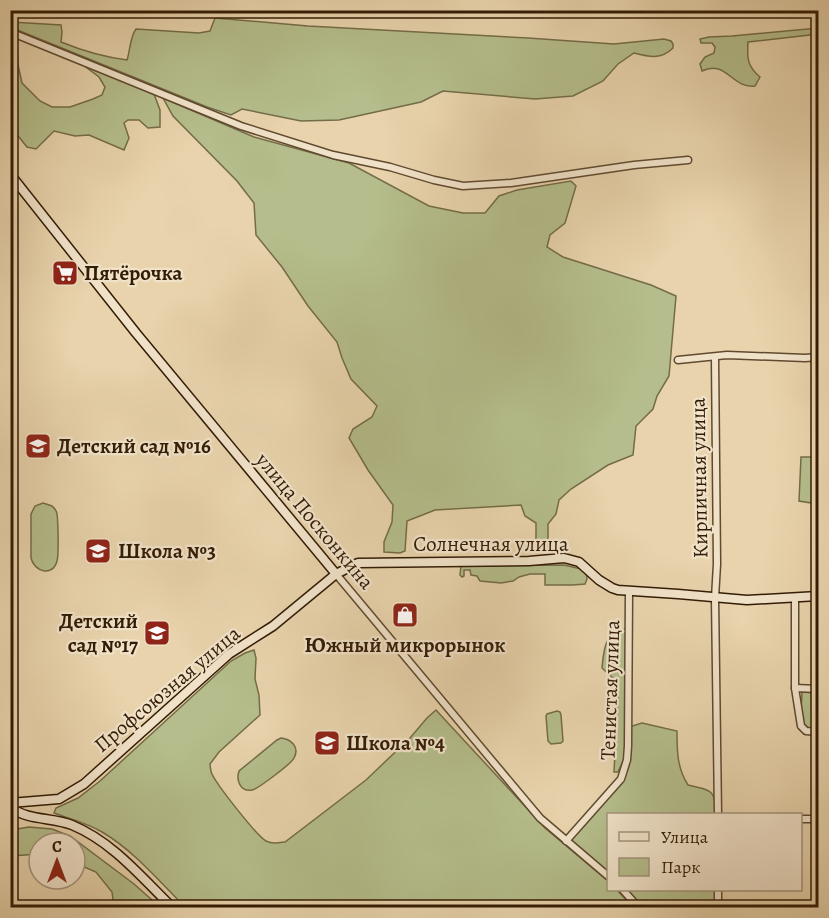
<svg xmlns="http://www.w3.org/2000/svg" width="829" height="918" font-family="Alegreya,serif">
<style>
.green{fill:#b4bd8b;stroke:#746c48;stroke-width:1.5}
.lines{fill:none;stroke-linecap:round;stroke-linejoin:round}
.street-casing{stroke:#604a2f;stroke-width:9}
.secondary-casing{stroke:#331c05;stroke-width:11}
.street{stroke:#f0e2c9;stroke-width:6}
.secondary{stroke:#f0e2c9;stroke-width:8}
.labels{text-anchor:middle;stroke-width:4.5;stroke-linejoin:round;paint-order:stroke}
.poi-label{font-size:21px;font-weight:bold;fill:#331c05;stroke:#f0e2c9;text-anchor:start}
.street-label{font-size:21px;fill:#331c05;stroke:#f0e2c9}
</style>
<rect width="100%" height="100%" fill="#e8d3ac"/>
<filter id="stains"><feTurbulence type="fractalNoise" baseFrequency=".00333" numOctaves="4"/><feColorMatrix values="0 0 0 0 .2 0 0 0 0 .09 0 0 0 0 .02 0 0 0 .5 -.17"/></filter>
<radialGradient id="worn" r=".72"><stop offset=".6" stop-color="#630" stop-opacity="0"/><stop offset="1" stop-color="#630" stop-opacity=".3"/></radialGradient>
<g class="green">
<path d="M 215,18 L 308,26 L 528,38 L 614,44 L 664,39 L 671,41 L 673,44 L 673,48 C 661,60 649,57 634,53 L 618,64 L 603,81 L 573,96 L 535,99 L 443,91 L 421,102 L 339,120 L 301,121 L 242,109 L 231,115 L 207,107 L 10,27 L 11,22 L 61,25 L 62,32 L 61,42 C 83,51 104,57 127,60 C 130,51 130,37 136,29 L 199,33 L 210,31 Z"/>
<path d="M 818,28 L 818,34 L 748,42 C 747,58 747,66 760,77 L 755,86 C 732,89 726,59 702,71 L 700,64 L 705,57 L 714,53 L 715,47 L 712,43 L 701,43 L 700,39 L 709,37 L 732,36 Z"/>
<path d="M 11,40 L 17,48 L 18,65 L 22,83 L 40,101 L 52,107 L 70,107 L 93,99 L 102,95 L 105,87 L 99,77 L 79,62 L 154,94 L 160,110 L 160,127 L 148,128 L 139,120 L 128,120 L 124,123 L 129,138 L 124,150 L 89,135 L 75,136 L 54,131 L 36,149 L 27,147 L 11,127 Z"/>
<path d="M 163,98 L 254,137 L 349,163 L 429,206 L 463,213 L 485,213 L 499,196 L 517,190 L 571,181 L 576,186 L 565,223 L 550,235 L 547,247 L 563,257 L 651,285 L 676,296 L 669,376 L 657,396 L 653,409 L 636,426 L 633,455 L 608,465 L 571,489 L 559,500 L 556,514 L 548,524 L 548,547 L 536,547 L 536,523 L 525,516 L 521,505 L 435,510 L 407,521 L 405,551 L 400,553 L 384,552 L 384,542 L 392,522 L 393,505 L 368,470 L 349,438 L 353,429 L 372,417 L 377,406 L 351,379 L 342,358 L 337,342 L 308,306 L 282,267 L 256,235 L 254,203 L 237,181 L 173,116 Z"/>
<path d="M 801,457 L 818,457 L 818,504 L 799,501 Z"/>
<path d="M 43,503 L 52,506 C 55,509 56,509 57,514 C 58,521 59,554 57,561 C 53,577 34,572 31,558 L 31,514 L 35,506 Z"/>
<path d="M 564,565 L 581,569 L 586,572 L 587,579 L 585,584 L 573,585 L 545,585 L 545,574 L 530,574 L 519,577 L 513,581 L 501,583 L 480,581 L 477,576 L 471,575 L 470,570 L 464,570 L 464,576 L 462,577 L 460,575 L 461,566 Z"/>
<path d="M 625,629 L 627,632 L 627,707 L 624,759 L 618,772 L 614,772 L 618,697 L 617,682 L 602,668 C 604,648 604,635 625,629 Z"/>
<path d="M 254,650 L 256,658 L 255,679 L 259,695 L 260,715 L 219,752 L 210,764 C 210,765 211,773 212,774 C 217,785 256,835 266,841 C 272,844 278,843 285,842 L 366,780 L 410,738 L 427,718 L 436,710 L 545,828 L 608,881 L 608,890 L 617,890 L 633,907 L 185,907 C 160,882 133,850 102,832 C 87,823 70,819 54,813 L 56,808 L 78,798 L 100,781 L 231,661 L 245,653 Z"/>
<path d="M 802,692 L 818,693 L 818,731 C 814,730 807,730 804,727 C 799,722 802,700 802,692 Z"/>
<path d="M 557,711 L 560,712 L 561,715 L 563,741 L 561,743 L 551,744 L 548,741 L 546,716 L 547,714 Z"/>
<path d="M 642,723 L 677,731 C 677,751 677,768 688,785 C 710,791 715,787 716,814 L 608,814 L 608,873 L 568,838 L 624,773 L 629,727 Z"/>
<path d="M 281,738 C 291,739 300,747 294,758 C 292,763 258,789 252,790 C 240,792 236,780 239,771 L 277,740 Z"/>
<path d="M 29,827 L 52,829 L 70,836 L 134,884 L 160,907 L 114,907 L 112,892 L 96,872 L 75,863 L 75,843 L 39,843 L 39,854 L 11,856 L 11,830 Z"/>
<path d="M 627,890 L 715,890 L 715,907 L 643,907 Z"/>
</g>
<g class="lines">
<defs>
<g id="street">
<path d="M 10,32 L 241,126 L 333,155 L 390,167 L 434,180 L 463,186 L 511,183 L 634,165 L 688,160"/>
<path d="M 715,357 L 717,564 L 715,598 L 718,814"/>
<path d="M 678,360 L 727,355 L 805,358 L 818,357"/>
<path d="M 336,574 L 540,818 L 608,876"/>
<path d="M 795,598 L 795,688 L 801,726 L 806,731 L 818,732"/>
<path d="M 795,688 L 818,689"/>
<path d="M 800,819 L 818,819"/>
<path d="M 566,841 L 621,779 L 627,760 L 628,746 L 629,591"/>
<path d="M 623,890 L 639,908"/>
<path d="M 718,908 L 718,890"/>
</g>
<g id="secondary">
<path d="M 10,174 L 136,333 L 336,574"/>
<path d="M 10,803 L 59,799 L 84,784 L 229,654 L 273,626 L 336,574 L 358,563 L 529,561 L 564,558 L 579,562 L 599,580 L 612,588 L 618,590 L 678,594 L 747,600 L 818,596"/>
<path d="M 10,807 C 28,821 52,817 72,825 C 113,842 142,878 173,908"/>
</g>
</defs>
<use href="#street" class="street-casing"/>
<use href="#secondary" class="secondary-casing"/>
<use href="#street" class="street"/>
<use href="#secondary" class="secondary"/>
</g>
<defs>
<symbol id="supermarket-square" viewBox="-11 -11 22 22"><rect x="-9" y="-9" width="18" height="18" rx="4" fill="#8f2418" stroke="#f0e2c9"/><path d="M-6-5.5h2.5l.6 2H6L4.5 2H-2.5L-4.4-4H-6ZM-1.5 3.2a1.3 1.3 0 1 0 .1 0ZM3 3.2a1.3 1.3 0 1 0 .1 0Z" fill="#fff"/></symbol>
<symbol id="school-square" viewBox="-11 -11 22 22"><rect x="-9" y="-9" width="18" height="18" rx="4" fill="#8f2418" stroke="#f0e2c9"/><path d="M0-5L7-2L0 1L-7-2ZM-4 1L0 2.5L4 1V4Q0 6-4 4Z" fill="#fff"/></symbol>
<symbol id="shop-square" viewBox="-11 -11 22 22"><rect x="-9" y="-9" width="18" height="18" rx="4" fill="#8f2418" stroke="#f0e2c9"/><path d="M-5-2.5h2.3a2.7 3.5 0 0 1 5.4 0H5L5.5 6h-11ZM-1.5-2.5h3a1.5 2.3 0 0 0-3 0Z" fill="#fff"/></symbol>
</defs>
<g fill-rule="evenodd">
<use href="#supermarket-square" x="50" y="258" width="30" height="30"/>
<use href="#school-square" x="23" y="431" width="30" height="30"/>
<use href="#school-square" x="83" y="536" width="30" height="30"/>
<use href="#shop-square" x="390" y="600" width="30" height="30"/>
<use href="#school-square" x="142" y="618" width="30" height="30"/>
<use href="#school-square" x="312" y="728" width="30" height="30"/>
</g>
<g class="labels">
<g class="poi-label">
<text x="84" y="280">Пятёрочка</text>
<text x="57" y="453">Детский сад №16</text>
<text x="118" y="558">Школа №3</text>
<text x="138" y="628" text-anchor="end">Детский<tspan x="138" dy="24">сад №17</tspan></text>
<text x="405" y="652" text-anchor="middle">Южный микрорынок</text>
<text x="346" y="750">Школа №4</text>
</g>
<g class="street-label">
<text transform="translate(699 478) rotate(-91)" y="7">Кирпичная улица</text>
<text transform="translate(315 521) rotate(50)" y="7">улица Посконкина</text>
<text x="491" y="551">Солнечная улица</text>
<text transform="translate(167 689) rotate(-40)" y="7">Профсоюзная улица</text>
<text transform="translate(610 690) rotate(-88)" y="7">Тенистая улица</text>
</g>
</g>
<rect width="829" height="918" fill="none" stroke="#e8d3ac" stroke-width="36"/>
<rect x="12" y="12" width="805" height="894" fill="none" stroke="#331c05" stroke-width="3"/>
<rect x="18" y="18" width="793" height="882" fill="none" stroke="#331c05" stroke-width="1.5"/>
<rect x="607" y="813" width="195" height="78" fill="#f0e2c9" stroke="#a4937b" stroke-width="1.5"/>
<rect x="619" y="832" width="30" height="9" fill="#f0e2c9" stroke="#a4937b" stroke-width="1.5"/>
<text x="661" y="843" font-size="18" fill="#331c05">Улица</text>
<rect x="619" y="858" width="30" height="18" fill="#b4bd8b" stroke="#a4937b" stroke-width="1.5"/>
<text x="661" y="873" font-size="18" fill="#331c05">Парк</text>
<g transform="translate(57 861)"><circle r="28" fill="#f0e2c9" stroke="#a4937b" stroke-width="1.5"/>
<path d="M0-4.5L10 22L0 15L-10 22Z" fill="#8f2418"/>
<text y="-9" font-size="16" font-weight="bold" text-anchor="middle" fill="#331c05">С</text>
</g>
<rect width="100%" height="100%" filter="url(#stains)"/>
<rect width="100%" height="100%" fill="url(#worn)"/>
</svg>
